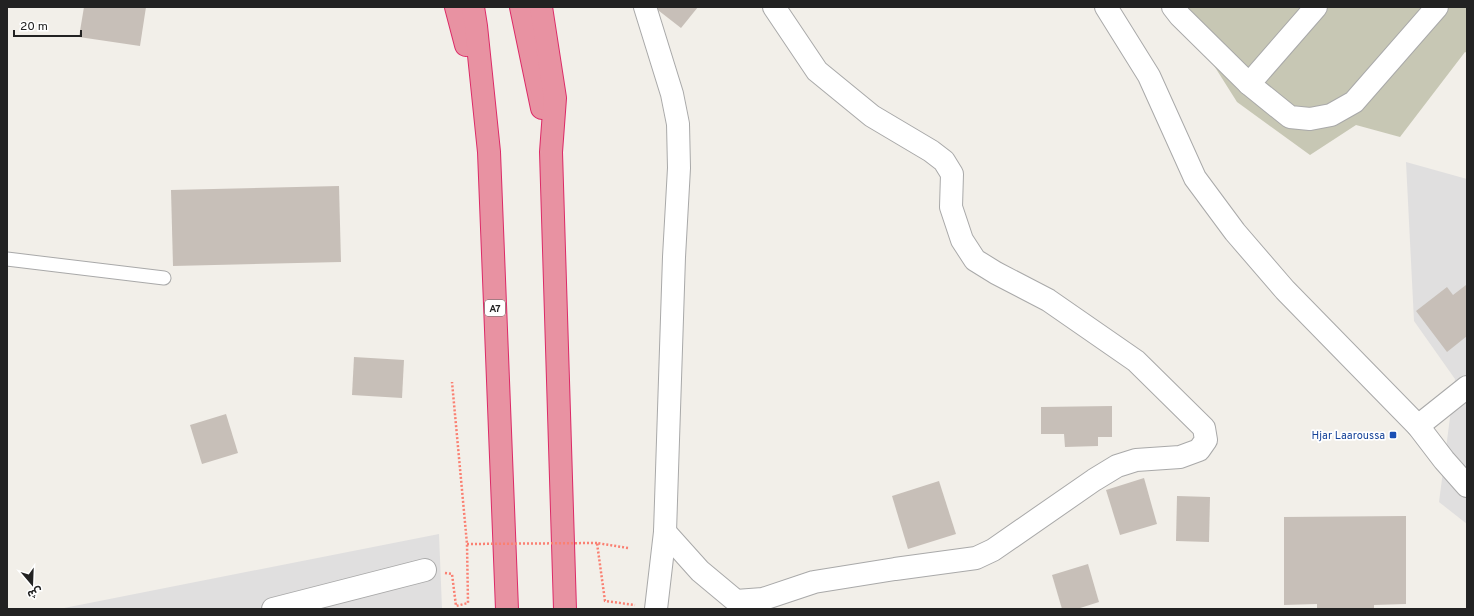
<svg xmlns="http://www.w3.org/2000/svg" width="1474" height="616" font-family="Overpass,'Noto Sans Arabic',sans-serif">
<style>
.residential{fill:#e0dfdf}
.construction{fill:#c7c7b4}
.building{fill:#c7bfb8}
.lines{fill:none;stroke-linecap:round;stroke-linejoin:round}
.service-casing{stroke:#a9a9a9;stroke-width:15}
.minor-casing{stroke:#a9a9a9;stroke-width:24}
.motorway-casing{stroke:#dc2a67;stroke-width:24}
.path{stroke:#fa8072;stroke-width:2.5;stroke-dasharray:2 2;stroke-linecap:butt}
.service{stroke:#fff;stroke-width:13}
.minor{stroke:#fff;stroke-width:22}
.motorway{stroke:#e892a2;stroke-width:22}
.path-bridge{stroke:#fa8072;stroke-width:2.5;stroke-dasharray:2 2;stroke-linecap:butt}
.transit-dot{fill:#1a4fb4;stroke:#fff;stroke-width:1.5}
.labels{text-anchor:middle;stroke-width:3.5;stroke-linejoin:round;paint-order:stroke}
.shield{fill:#fff;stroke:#646464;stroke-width:1}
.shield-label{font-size:10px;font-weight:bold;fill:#222}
.transit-label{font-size:11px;fill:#164399;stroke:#fff;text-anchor:end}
</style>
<rect width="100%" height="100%" fill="#f2efe9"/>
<g class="residential">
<path d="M 1406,162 L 1467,179 L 1467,524 L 1439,502 L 1455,379 L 1414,321 Z"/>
<path d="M 439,534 L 442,609 L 59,609 Z"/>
</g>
<path class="construction" d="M 1177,7 L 1467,7 L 1467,53 L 1465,52 L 1400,137 L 1356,125 L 1310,155 L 1237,102 Z"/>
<g class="building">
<path d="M 84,7 L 146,7 L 140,46 L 79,37 Z"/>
<path d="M 654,7 L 698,7 L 681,28 Z"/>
<path d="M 339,186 L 341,262 L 173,266 L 171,190 Z"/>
<path d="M 1466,285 L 1467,287 L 1467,336 L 1447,352 L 1416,311 L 1447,287 L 1453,295 Z"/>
<path d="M 354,357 L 404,360 L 402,398 L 352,395 Z"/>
<path d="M 1112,406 L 1112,437 L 1098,437 L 1098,446 L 1065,447 L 1064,434 L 1041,434 L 1041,407 Z"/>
<path d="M 226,414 L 238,453 L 202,464 L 190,425 Z"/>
<path d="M 1144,478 L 1157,524 L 1120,535 L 1106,490 Z"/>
<path d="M 939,481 L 956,534 L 908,549 L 892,496 Z"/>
<path d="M 1177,496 L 1210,497 L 1209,542 L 1176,541 Z"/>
<path d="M 1406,516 L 1406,604 L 1374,605 L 1374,609 L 1317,609 L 1317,604 L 1284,605 L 1284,517 Z"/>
<path d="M 1088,564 L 1099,602 L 1077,609 L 1062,609 L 1052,575 Z"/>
</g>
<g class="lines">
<defs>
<path id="service" d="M 7,259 L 164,278"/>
<g id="minor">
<path d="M 645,7 L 672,94 L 678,124 L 679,168 L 674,257 L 665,532 L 656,609"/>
<path d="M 1106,7 L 1149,76 L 1195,178 L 1235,232 L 1285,290 L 1418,426 L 1444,460 L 1467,486"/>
<path d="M 1173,7 L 1180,16 L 1249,84 L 1290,117 L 1310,119 L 1331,115 L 1354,102 L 1437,7"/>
<path d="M 1249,84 L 1316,7"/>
<path d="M 1418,426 L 1467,387"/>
<path d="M 665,532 L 700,571 L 736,601 L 763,599 L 814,582 L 895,569 L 976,558 L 993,550 L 1094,480 L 1117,466 L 1136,460 L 1180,457 L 1199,450 L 1206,440 L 1204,428 L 1136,361 L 1048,300 L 996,273 L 975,260 L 962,240 L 951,207 L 952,174 L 944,161 L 931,151 L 872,116 L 817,71 L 774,7"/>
<path d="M 273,609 L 425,570"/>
</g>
<g id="motorway">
<path d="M 456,7 L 466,45"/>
<path d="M 473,7 L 476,26 L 489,152 L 507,609"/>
<path d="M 521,7 L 542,108"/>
<path d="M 541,7 L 555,98 L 551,152 L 565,609"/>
</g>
</defs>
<use href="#service" class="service-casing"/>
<use href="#minor" class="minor-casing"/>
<use href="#motorway" class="motorway-casing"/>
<g class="path">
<path d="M 628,548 L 597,543 L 605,601 L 635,605"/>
<path d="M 445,573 L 452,574 L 456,606 L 468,603 L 467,544 L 452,382"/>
</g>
<use href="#service" class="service"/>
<use href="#minor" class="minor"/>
<use href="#motorway" class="motorway"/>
<path class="path-bridge" d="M 467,544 L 597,543"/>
</g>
<rect class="transit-dot" x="1389" y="431" width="8" height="8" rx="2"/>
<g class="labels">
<rect class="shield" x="485" y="300" width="20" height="16" rx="3"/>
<g class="shield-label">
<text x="495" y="312">A7</text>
</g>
<g class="transit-label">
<text x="1385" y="439">Hjar Laaroussa</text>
</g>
</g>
<rect width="1474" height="616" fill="none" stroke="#222222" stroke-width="16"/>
<g transform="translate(32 584) rotate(161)" stroke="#ffffff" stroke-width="3" paint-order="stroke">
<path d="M0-3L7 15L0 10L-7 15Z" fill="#222222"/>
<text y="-6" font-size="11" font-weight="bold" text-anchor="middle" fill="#222222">ش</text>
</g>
<path d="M14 30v6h67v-6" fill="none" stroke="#222222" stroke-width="2"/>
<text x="20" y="30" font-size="12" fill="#222222" stroke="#ffffff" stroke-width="3" paint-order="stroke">20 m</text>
</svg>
